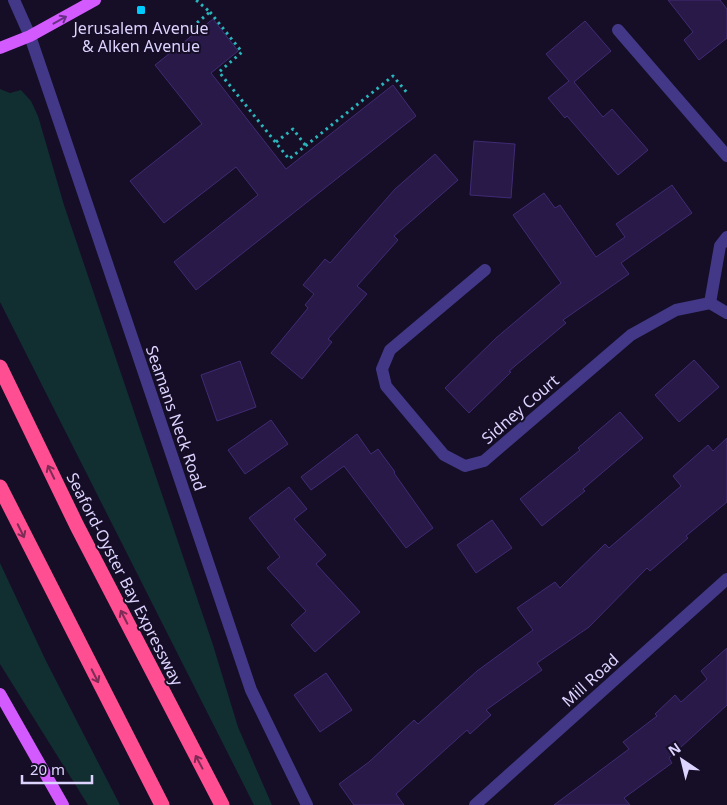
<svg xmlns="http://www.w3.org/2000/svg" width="727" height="805" font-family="'Noto Sans',sans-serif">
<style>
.green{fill:#112e30}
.building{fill:#281948;stroke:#412b75}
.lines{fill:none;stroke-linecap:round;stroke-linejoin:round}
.path{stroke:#2bb5bc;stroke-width:3;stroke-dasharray:2.5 4;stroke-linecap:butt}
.minor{stroke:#433887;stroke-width:12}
.major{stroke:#d35aff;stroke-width:12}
.highway{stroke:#ff4e91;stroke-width:15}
.oneway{stroke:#6a3088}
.oneway2{stroke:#7e2b56}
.poi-dot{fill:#00cbfe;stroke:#150e26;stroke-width:2}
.labels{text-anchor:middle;stroke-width:4;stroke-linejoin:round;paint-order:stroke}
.poi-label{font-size:16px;fill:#ddd3ff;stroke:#150e26}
.street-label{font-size:16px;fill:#ddd3ff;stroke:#150e26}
</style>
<rect width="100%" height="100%" fill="#150e26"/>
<g class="green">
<path d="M 0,89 L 10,93 L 21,90 L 31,101 L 38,116 L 64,205 L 213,645 L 238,727 L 272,805 L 254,805 L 0,302 Z"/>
<path d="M 0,563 L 46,661 L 120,805 L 88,805 L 0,664 Z"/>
</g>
<g class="building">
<path d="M 668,0 L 720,0 L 727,9 L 727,38 L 699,60 L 684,40 L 693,32 Z"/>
<path d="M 213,19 L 238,51 L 211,73 L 286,169 L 393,85 L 416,116 L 196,290 L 174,262 L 258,195 L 236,167 L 164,223 L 130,181 L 202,124 L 155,65 Z"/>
<path d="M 585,21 L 611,51 L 574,82 L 603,117 L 612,109 L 648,150 L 618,175 L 567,116 L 565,118 L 548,98 L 569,81 L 546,54 Z"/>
<path d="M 474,141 L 515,144 L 511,198 L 470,195 Z"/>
<path d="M 435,154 L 458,180 L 394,236 L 398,240 L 357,286 L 367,294 L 328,339 L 332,342 L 302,379 L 271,353 L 308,308 L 305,305 L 314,294 L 303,285 L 325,259 L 330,263 L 395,189 Z"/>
<path d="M 672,185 L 692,213 L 621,263 L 629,274 L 563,320 L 566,323 L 509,371 L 511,372 L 469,413 L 445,388 L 496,338 L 561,283 L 513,215 L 544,193 L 555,208 L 560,205 L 596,257 L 625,237 L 616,224 Z"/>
<path d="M 694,360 L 719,387 L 679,422 L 655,395 Z"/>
<path d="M 240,361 L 256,407 L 217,421 L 201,375 Z"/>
<path d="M 620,412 L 643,438 L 583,489 L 585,491 L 542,526 L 520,499 L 580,450 L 578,448 Z"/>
<path d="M 271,420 L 288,444 L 245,474 L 228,450 Z"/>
<path d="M 357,434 L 371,454 L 378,449 L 395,472 L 394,473 L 433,528 L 406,548 L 344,466 L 311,490 L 301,477 Z"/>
<path d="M 727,438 L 727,502 L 686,536 L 688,538 L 650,571 L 647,568 L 589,627 L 537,663 L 542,670 L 486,710 L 491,715 L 470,734 L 467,730 L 396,794 L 404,805 L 354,805 L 339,784 L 369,762 L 414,720 L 418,724 L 477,671 L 533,630 L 517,608 L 555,582 L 560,588 L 605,544 L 609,548 L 681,486 L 673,476 L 708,445 L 713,451 Z"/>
<path d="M 289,487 L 307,509 L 294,519 L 326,555 L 316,564 L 360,612 L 315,652 L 291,625 L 306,611 L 267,568 L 280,557 L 249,518 Z"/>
<path d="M 492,520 L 512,548 L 476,573 L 457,545 Z"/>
<path d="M 727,648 L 727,705 L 669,758 L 672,763 L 624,798 L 630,805 L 554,805 L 629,749 L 623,742 L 657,716 L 655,714 L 675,695 L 681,702 L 707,679 L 701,671 Z"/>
<path d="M 326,673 L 352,710 L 320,732 L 294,695 Z"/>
</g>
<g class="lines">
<g class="path">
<path d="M 210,12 L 242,52 L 219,72 L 289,159 L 393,76 L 408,94"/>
<path d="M 187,31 L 210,12 L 196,0"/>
<path d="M 276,142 L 293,129 L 306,146"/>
</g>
<g class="minor">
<path d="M 14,0 L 30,36 L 62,130 L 251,690 L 307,805"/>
<path d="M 618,30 L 727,156"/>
<path d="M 485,270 L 390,350 L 382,369 L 386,386 L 444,455 L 465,466 L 484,461 L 631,335 L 676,310 L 710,303 L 727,313"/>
<path d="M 710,303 L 720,246 L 727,237"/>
<path d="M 475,805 L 727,579"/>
</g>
<g class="major">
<path d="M 0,48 L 30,36 L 95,0"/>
<path d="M 0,694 L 63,805"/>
</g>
<g class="highway">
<path d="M 0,367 L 77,526 L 222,805"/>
<path d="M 0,487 L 162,805"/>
</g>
</g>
<defs><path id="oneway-shaft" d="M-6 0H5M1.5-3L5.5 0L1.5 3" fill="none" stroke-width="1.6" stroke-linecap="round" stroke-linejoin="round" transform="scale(1.25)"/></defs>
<use class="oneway" href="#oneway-shaft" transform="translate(60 20) rotate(-29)"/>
<g class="oneway2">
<use href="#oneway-shaft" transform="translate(51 472) rotate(-116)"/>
<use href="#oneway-shaft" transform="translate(21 531) rotate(64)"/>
<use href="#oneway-shaft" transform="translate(124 617) rotate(-117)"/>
<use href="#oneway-shaft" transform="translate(95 676) rotate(63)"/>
<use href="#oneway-shaft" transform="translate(199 762) rotate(-118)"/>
</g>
<rect class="poi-dot" x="136" y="5" width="10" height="10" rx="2.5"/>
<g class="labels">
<g class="poi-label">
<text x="141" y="34">Jerusalem Avenue<tspan x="141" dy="18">&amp; Alken Avenue</tspan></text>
</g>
<g class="street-label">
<text transform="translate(520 409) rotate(-41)" y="6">Sidney Court</text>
<text transform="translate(176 418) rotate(71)" y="6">Seamans Neck Road</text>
<text transform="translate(125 579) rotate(63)" y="6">Seaford-Oyster Bay Expressway</text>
<text transform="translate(590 680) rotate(-42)" y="6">Mill Road</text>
</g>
</g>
<g transform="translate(682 760) rotate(325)" stroke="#150e26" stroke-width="4" paint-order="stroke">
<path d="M0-4L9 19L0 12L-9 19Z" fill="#ddd3ff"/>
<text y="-8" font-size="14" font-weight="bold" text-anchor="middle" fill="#ddd3ff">N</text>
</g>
<path d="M22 775v8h70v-8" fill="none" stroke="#ddd3ff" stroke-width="2.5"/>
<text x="30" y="775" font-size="15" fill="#ddd3ff" stroke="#150e26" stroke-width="4" paint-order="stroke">20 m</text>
</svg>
